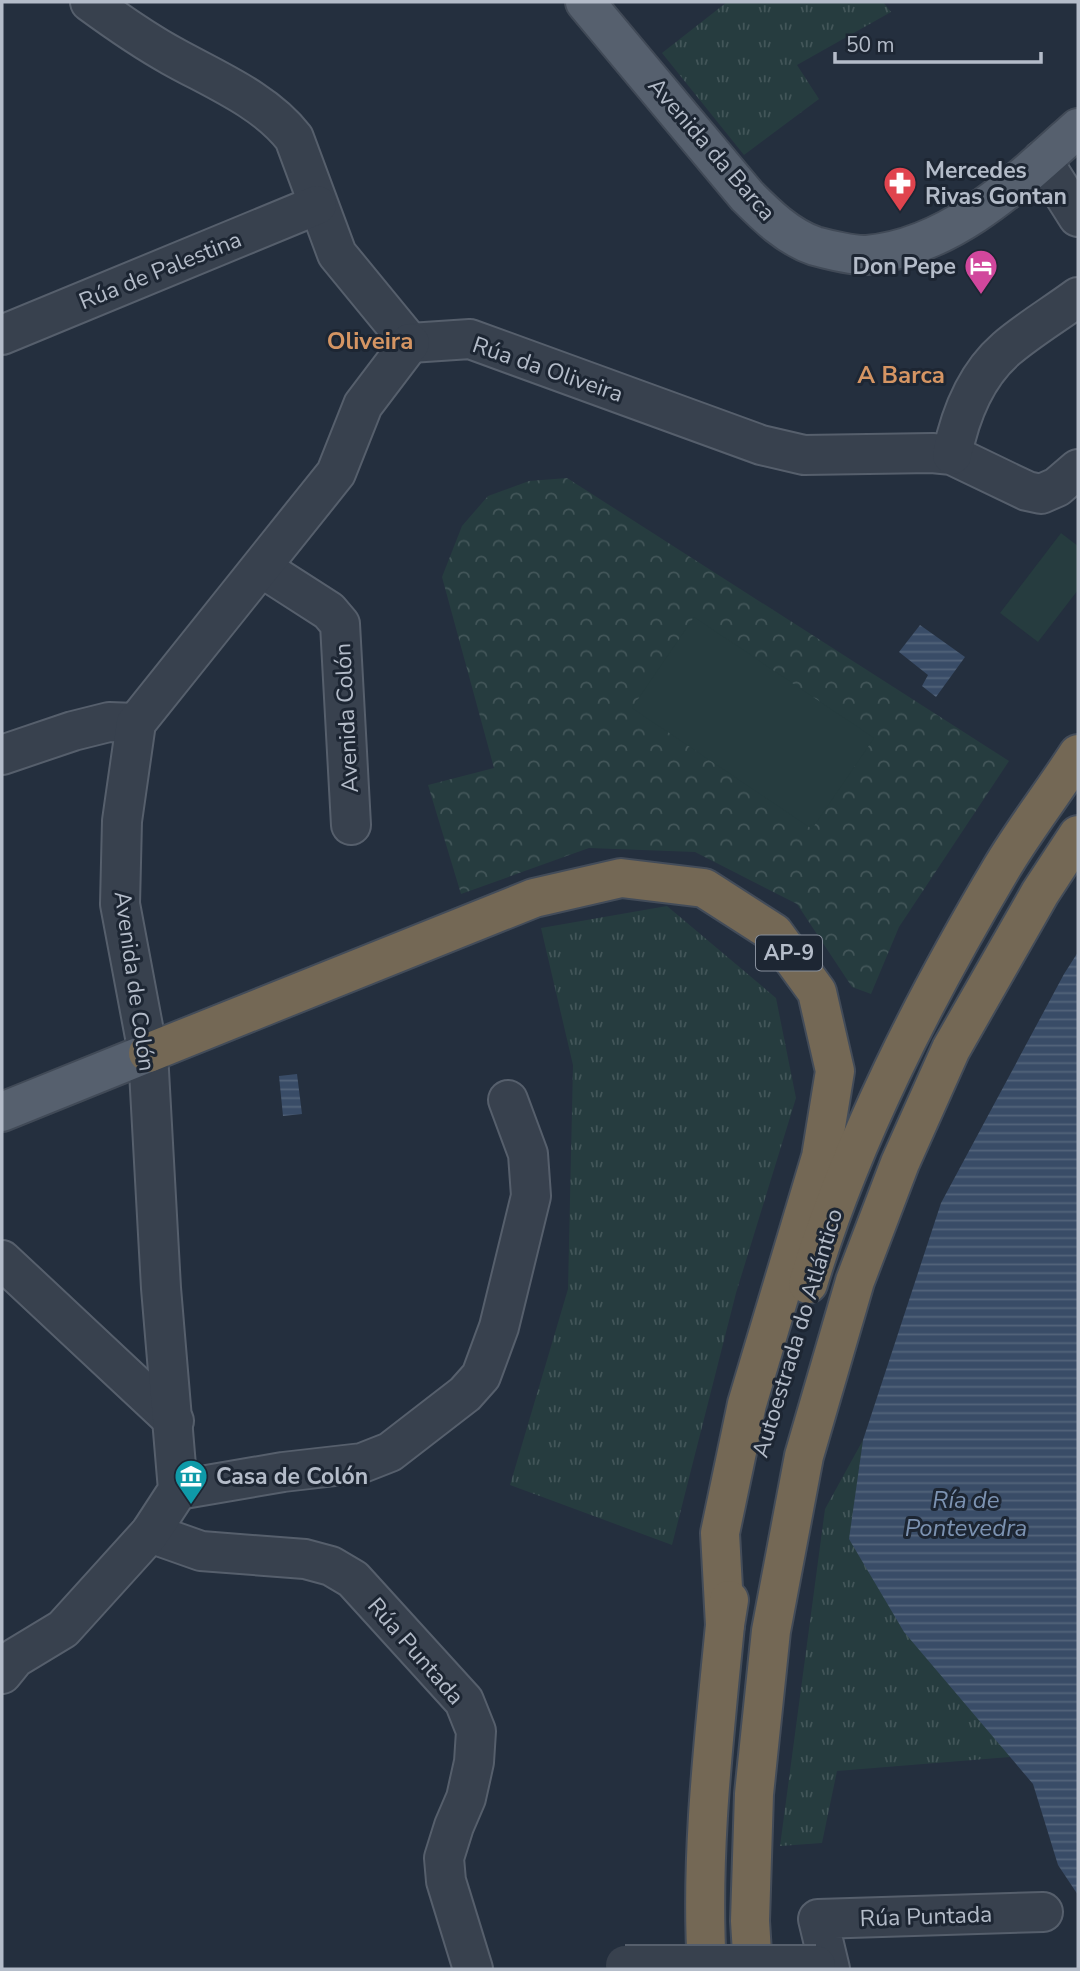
<svg xmlns="http://www.w3.org/2000/svg" width="1080" height="1971" font-family="'Nunito Sans',sans-serif">
<style>
.grass{fill:url(#grass-tufts)}
.park{fill:url(#park-crowns)}
.pitch{fill:#263c3f}
.water{fill:url(#water-rules)}
.lines{fill:none;stroke-linecap:round;stroke-linejoin:round}
.minor-casing{stroke:#565f6c;stroke-width:42}
.major-casing{stroke:#414a57;stroke-width:42}
.highway-casing{stroke:#434c59;stroke-width:42}
.minor{stroke:#38414e;stroke-width:38}
.major{stroke:#56606e;stroke-width:38}
.highway{stroke:#746855;stroke-width:38}
.minor-bridge-casing{stroke:#565f6c;stroke-width:42;stroke-linecap:butt}
.minor-bridge{stroke:#38414e;stroke-width:38}
.labels{text-anchor:middle;stroke-width:6;stroke-linejoin:round;paint-order:stroke}
.shield{fill:#1d2633;stroke:#878f9c;stroke-width:2}
.shield-label{font-size:21px;font-weight:bold;fill:#b4bcc9}
.street-label{font-size:23px;fill:#b4bcc9;stroke:#1d2633}
.poi-label{font-size:23px;font-weight:bold;fill:#b4bcc9;stroke:#1d2633;text-anchor:start}
.neighbourhood-label{font-size:24px;font-weight:bold;fill:#d59563;stroke:#1d2633}
.water-label{font-size:24px;font-style:italic;fill:#7c92b1;stroke:#1d2633}
</style>
<defs>
<pattern id="grass-tufts" width="24" height="20" patternUnits="userSpaceOnUse" patternTransform="scale(1.75)"><rect width="24" height="20" fill="#263c3f"/><path d="M3 7l-1-3M5 7V3M7 7l1-3M15 17l-1-3M17 17v-4M19 17l1-3" fill="none" stroke="#435659"/></pattern>
<pattern id="park-crowns" width="20" height="18" patternUnits="userSpaceOnUse" patternTransform="scale(1.75)"><rect width="20" height="18" fill="#263c3f"/><path d="M2 6a3 3 0 1 1 6 0M12 15a3 3 0 1 1 6 0" fill="none" stroke="#435659"/></pattern>
<pattern id="water-rules" width="6" height="5" patternUnits="userSpaceOnUse" patternTransform="scale(1.75)"><rect width="6" height="5" fill="#394c67"/><path d="M0 2.5h6" fill="none" stroke="#53647b"/></pattern>
</defs>
<rect width="100%" height="100%" fill="#242f3e"/>
<g class="grass">
<path d="M 727,2 L 883,2 L 891,12 L 797,65 L 819,99 L 744,155 L 662,53 Z"/>
<path d="M 667,906 L 776,998 L 796,1098 L 736,1293 L 672,1545 L 510,1485 L 568,1289 L 573,1065 L 541,928 Z"/>
<path d="M 863,1440 L 850,1539 L 1010,1757 L 837,1771 L 822,1843 L 780,1846 L 825,1509 Z"/>
</g>
<path class="park" d="M 567,478 L 1009,761 L 899,927 L 871,994 L 852,987 L 797,904 L 695,852 L 589,848 L 461,894 L 428,785 L 494,768 L 442,577 L 462,526 L 488,496 L 529,481 Z"/>
<g class="pitch">
<path d="M 1061,533 L 1078,546 L 1078,590 L 1038,642 L 1000,613 Z"/>
<path d="M 694,617 L 874,738 L 812,829 L 632,708 Z"/>
</g>
<g class="water">
<path d="M 920,625 L 965,657 L 936,697 L 922,686 L 928,675 L 899,652 Z"/>
<path d="M 1078,952 L 1078,1895 L 1058,1865 L 1033,1784 L 904,1632 L 849,1539 L 863,1440 L 941,1203 L 1064,974 Z"/>
<path d="M 297,1074 L 302,1114 L 283,1116 L 279,1076 Z"/>
</g>
<g class="lines">
<defs>
<g id="minor">
<path d="M 90,2 C 116,21 143,40 172,56 C 213,79 265,100 294,138 L 337,254 L 410,343"/>
<path d="M 1042,160 L 1078,217"/>
<path d="M 2,335 L 317,205"/>
<path d="M 410,343 L 470,339 L 761,445 L 804,455 L 932,453 L 952,455 L 1027,491 L 1041,494 L 1057,487 L 1078,469"/>
<path d="M 952,455 C 960,415 975,376 1006,349 C 1028,330 1055,314 1078,297"/>
<path d="M 262,568 L 329,611 L 340,624 L 351,825"/>
<path d="M 2,755 L 73,731 L 109,722 L 136,723"/>
<path d="M 2,1260 L 174,1421"/>
<path d="M 178,1490 L 283,1472 L 362,1463 L 390,1452 L 465,1394 L 481,1376 L 499,1327 L 531,1196 L 528,1154 L 508,1100"/>
<path d="M 150,1533 L 201,1551 L 305,1559 L 331,1566 L 353,1579 L 464,1701 L 476,1731 L 474,1762 L 466,1798 L 454,1826 L 444,1858 L 446,1881 L 473,1969"/>
<path d="M 2,1674 L 15,1658 L 63,1629 L 150,1533 L 178,1490 L 161,1288 L 148,1053 L 120,904 L 122,821 L 136,723 L 336,473 L 363,405 L 410,343"/>
<path d="M 830,1969 L 818,1919 L 1043,1912"/>
</g>
<g id="major">
<path d="M 585,2 L 747,196 C 766,215 788,237 815,246 C 826,249 855,256 867,255 C 952,247 1018,182 1078,128"/>
<path d="M 2,1112 L 148,1053"/>
</g>
<g id="highway">
<path d="M 148,1053 L 534,898 L 621,878 L 704,888 L 774,933 L 817,992 L 835,1071 L 821,1157 L 747,1404 L 720,1533 L 725,1625"/>
<path d="M 808,1284 C 852,1139 924,999 1001,869 C 1024,830 1053,793 1078,754"/>
<path d="M 707,1969 C 700,1854 714,1739 725,1625 L 729,1600"/>
<path d="M 753,1969 L 750,1921 L 754,1794 L 771,1631 L 804,1456 L 855,1281 L 900,1163 L 951,1049 L 1040,893 L 1078,835"/>
</g>
</defs>
<use href="#minor" class="minor-casing"/>
<use href="#major" class="major-casing"/>
<use href="#highway" class="highway-casing"/>
<use href="#minor" class="minor"/>
<use href="#major" class="major"/>
<use href="#highway" class="highway"/>
<defs>
<path id="minor-bridge" d="M 625,1965 L 816,1965"/>
</defs>
<use href="#minor-bridge" class="minor-bridge-casing"/>
<use href="#minor-bridge" class="minor-bridge"/>
</g>
<defs>
<symbol id="pharmacy-pin" viewBox="-11 -11 22 30"><path d="M0 17L-7.5 6A9.5 9.5 0 1 1 7.5 6Z" fill="#e0444e" stroke="#1d2633"/><path d="M-2-6h4v4h4v4h-4v4h-4v-4h-4v-4h4Z" fill="#fff"/></symbol>
<symbol id="hotel-pin" viewBox="-11 -11 22 30"><path d="M0 17L-7.5 6A9.5 9.5 0 1 1 7.5 6Z" fill="#d1479c" stroke="#1d2633"/><path d="M-6-4.5h1.5V1H6V5H4.5V3h-9V5H-6ZM-4 0a1.8 1.8 0 1 1 3.6 0ZM.5 0V-2.5h3Q6-2.5 6 0Z" fill="#fff"/></symbol>
<symbol id="museum-pin" viewBox="-11 -11 22 30"><path d="M0 17L-7.5 6A9.5 9.5 0 1 1 7.5 6Z" fill="#0f9aa8" stroke="#1d2633"/><path d="M0-6L6-3V-2H-6V-3ZM-5-1h2V3h-2ZM-1-1h2V3h-2ZM3-1h2V3H3ZM-6 4H6V6H-6Z" fill="#fff"/></symbol>
</defs>
<g fill-rule="evenodd">
<use href="#pharmacy-pin" x="881" y="164" width="38" height="52"/>
<use href="#hotel-pin" x="962" y="247" width="38" height="52"/>
<use href="#museum-pin" x="172" y="1457" width="38" height="52"/>
</g>
<g class="labels">
<rect class="shield" x="756" y="935.5" width="66" height="35" rx="5"/>
<g class="shield-label">
<text x="789" y="960">AP-9</text>
</g>
<g class="street-label">
<text transform="translate(712 149) rotate(49)" y="8">Avenida da Barca</text>
<text transform="translate(160 270) rotate(-22)" y="8">Rúa de Palestina</text>
<text transform="translate(548 369) rotate(19)" y="8">Rúa da Oliveira</text>
<text transform="translate(346 718) rotate(-93)" y="8">Avenida Colón</text>
<text transform="translate(135 981) rotate(82)" y="8">Avenida de Colón</text>
<text transform="translate(797 1333) rotate(-73)" y="8">Autoestrada do Atlántico</text>
<text transform="translate(416 1651) rotate(49)" y="8">Rúa Puntada</text>
<text transform="translate(926 1916) rotate(-2)" y="8">Rúa Puntada</text>
</g>
<g class="poi-label">
<text x="925" y="178">Mercedes<tspan x="925" dy="26">Rivas Gontan</tspan></text>
<text x="956" y="274" text-anchor="end">Don Pepe</text>
<text x="216" y="1484">Casa de Colón</text>
</g>
<g class="neighbourhood-label">
<text x="370" y="349">Oliveira</text>
<text x="901" y="383">A Barca</text>
</g>
<g class="water-label">
<text x="966" y="1508">Ría de<tspan x="966" dy="28">Pontevedra</tspan></text>
</g>
</g>
<rect width="1080" height="1971" fill="none" stroke="#b4bcc9" stroke-width="7"/>
<path d="M835 52v10h206v-10" fill="none" stroke="#b4bcc9" stroke-width="3.5"/>
<text x="846" y="52" font-size="21" fill="#b4bcc9" stroke="#1d2633" stroke-width="5" paint-order="stroke">50 m</text>
</svg>
